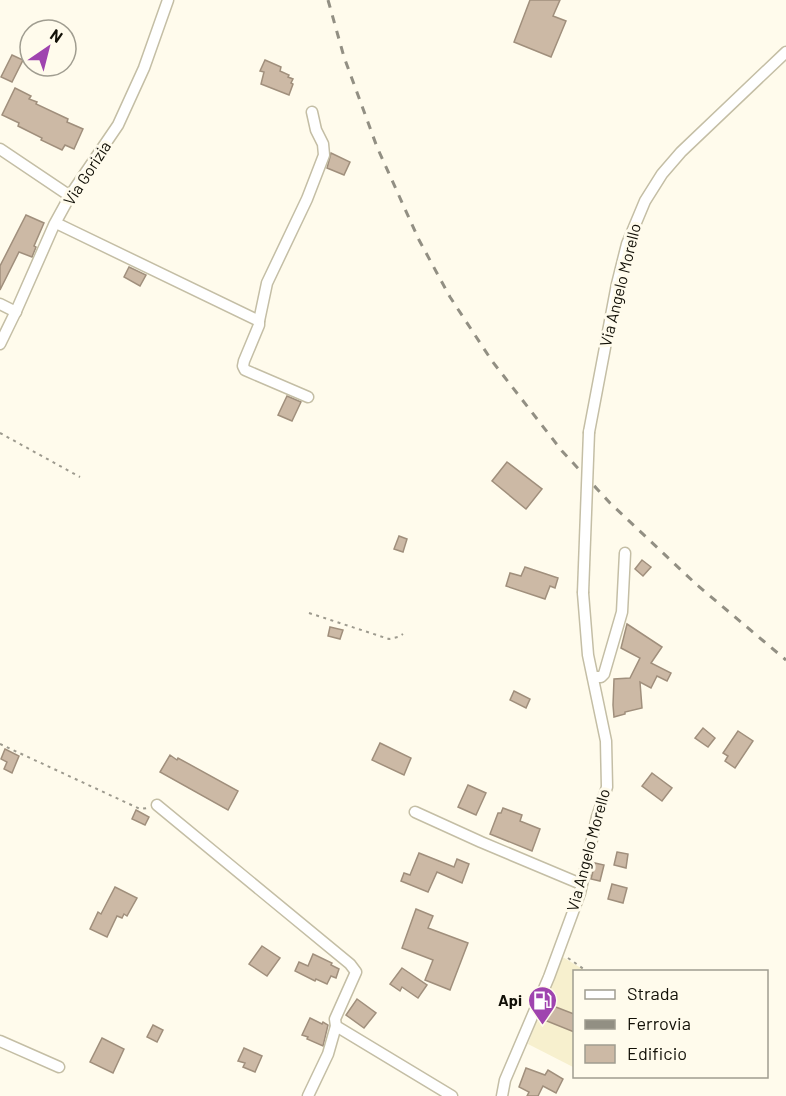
<svg xmlns="http://www.w3.org/2000/svg" width="786" height="1096" font-family="Barlow,sans-serif">
<style>
.built{fill:#f7f0ce}
.building{fill:#ccb9a5;stroke:#a08f7c;stroke-width:1.5}
.lines{fill:none;stroke-linecap:round;stroke-linejoin:round}
.minor-casing{stroke:#c4bea5;stroke-width:13}
.path{stroke:#9d9a8e;stroke-width:2;stroke-dasharray:3 4.5;stroke-linecap:butt}
.minor{stroke:#fff;stroke-width:10}
.rail{stroke:#928f83;stroke-width:3;stroke-dasharray:8 8;stroke-linecap:butt}
.minor-bridge-casing{stroke:#c4bea5;stroke-width:13;stroke-linecap:butt}
.minor-bridge{stroke:#fff;stroke-width:10}
.labels{text-anchor:middle;stroke-width:6;stroke-linejoin:round;paint-order:stroke}
.street-label{font-size:16px;fill:#121007;stroke:#fffbec}
.poi-label{font-size:16px;font-weight:bold;fill:#121007;stroke:#fffbec;text-anchor:end}
</style>
<rect width="100%" height="100%" fill="#fffbec"/>
<path class="built" d="M 561,956 L 586,971 L 574,972 L 574,1065 L 573,1067 L 528,1044 Z"/>
<g class="building">
<path d="M 530,0 L 560,0 L 553,16 L 566,21 L 551,57 L 514,42 Z"/>
<path d="M 12,55 L 23,60 L 12,82 L 1,77 Z"/>
<path d="M 265,60 L 281,67 L 280,71 L 289,75 L 288,77 L 293,79 L 291,83 L 293,84 L 289,95 L 261,84 L 264,72 L 260,71 Z"/>
<path d="M 15,88 L 31,96 L 29,99 L 37,102 L 36,104 L 68,119 L 67,122 L 83,129 L 74,149 L 65,145 L 62,150 L 41,140 L 42,138 L 18,126 L 19,123 L 2,115 Z"/>
<path d="M 331,153 L 350,162 L 344,175 L 327,168 Z"/>
<path d="M 26,215 L 44,223 L 34,246 L 36,247 L 32,257 L 19,252 L 0,290 L 0,266 Z"/>
<path d="M 129,267 L 146,275 L 140,286 L 124,277 Z"/>
<path d="M 287,396 L 301,402 L 292,421 L 278,415 Z"/>
<path d="M 507,462 L 542,489 L 526,509 L 492,481 Z"/>
<path d="M 399,536 L 407,539 L 403,552 L 394,549 Z"/>
<path d="M 642,560 L 651,567 L 643,576 L 635,569 Z"/>
<path d="M 525,567 L 558,578 L 555,588 L 550,586 L 545,599 L 506,586 L 510,573 L 521,576 Z"/>
<path d="M 627,624 L 662,647 L 651,663 L 671,673 L 667,681 L 657,676 L 651,688 L 640,682 L 642,708 L 625,712 L 625,714 L 614,717 L 613,705 L 614,679 L 630,678 L 640,658 L 621,648 Z"/>
<path d="M 330,627 L 343,630 L 340,639 L 328,636 Z"/>
<path d="M 514,691 L 530,699 L 526,708 L 510,700 Z"/>
<path d="M 703,728 L 715,738 L 708,747 L 695,738 Z"/>
<path d="M 738,731 L 753,741 L 735,768 L 725,761 L 728,756 L 723,753 Z"/>
<path d="M 380,743 L 411,758 L 404,775 L 372,760 Z"/>
<path d="M 5,749 L 19,756 L 12,773 L 4,769 L 7,762 L 1,759 Z"/>
<path d="M 170,755 L 177,760 L 178,758 L 238,791 L 228,810 L 160,772 Z"/>
<path d="M 652,773 L 672,788 L 662,801 L 642,786 Z"/>
<path d="M 468,785 L 486,793 L 476,815 L 458,807 Z"/>
<path d="M 503,808 L 522,815 L 520,821 L 540,829 L 532,851 L 490,834 L 498,813 L 501,813 Z"/>
<path d="M 136,810 L 149,817 L 145,825 L 132,819 Z"/>
<path d="M 617,852 L 628,854 L 626,868 L 614,865 Z"/>
<path d="M 419,853 L 454,867 L 457,859 L 469,864 L 462,883 L 437,872 L 428,892 L 401,881 L 404,873 L 410,875 Z"/>
<path d="M 595,863 L 604,865 L 600,881 L 591,879 Z"/>
<path d="M 612,884 L 627,888 L 623,903 L 608,899 Z"/>
<path d="M 115,887 L 137,898 L 127,916 L 124,914 L 122,918 L 117,916 L 107,937 L 90,929 L 98,912 L 101,914 Z"/>
<path d="M 416,909 L 433,916 L 428,928 L 468,943 L 450,990 L 425,980 L 433,960 L 402,948 Z"/>
<path d="M 262,946 L 280,958 L 267,976 L 249,964 Z"/>
<path d="M 313,954 L 332,963 L 331,965 L 339,969 L 336,978 L 331,976 L 327,984 L 316,979 L 315,981 L 295,971 L 299,962 L 308,966 Z"/>
<path d="M 402,968 L 427,985 L 418,998 L 402,987 L 400,991 L 390,984 Z"/>
<path d="M 357,999 L 376,1013 L 364,1028 L 346,1015 Z"/>
<path d="M 548,1004 L 574,1014 L 574,1032 L 542,1019 Z"/>
<path d="M 310,1018 L 322,1024 L 323,1022 L 328,1025 L 323,1046 L 307,1039 L 308,1037 L 302,1035 Z"/>
<path d="M 153,1025 L 163,1030 L 157,1042 L 147,1037 Z"/>
<path d="M 102,1038 L 124,1049 L 113,1073 L 90,1062 Z"/>
<path d="M 244,1048 L 262,1056 L 255,1072 L 243,1067 L 245,1063 L 238,1061 Z"/>
<path d="M 526,1068 L 545,1075 L 548,1070 L 563,1079 L 556,1093 L 543,1086 L 538,1096 L 527,1096 L 529,1092 L 519,1087 Z"/>
</g>
<g class="lines">
<defs>
<g id="minor">
<path d="M 0,149 L 70,196"/>
<path d="M 56,223 L 259,321 L 259,325 L 244,361 L 243,366 L 245,370 L 308,397"/>
<path d="M 0,304 L 16,312"/>
<path d="M 259,321 L 267,283 L 307,199 L 324,155 L 323,144 L 316,130 L 312,112"/>
<path d="M 0,344 L 17,309 L 54,225 L 71,194 L 118,125 L 144,68 L 168,0"/>
<path d="M 589,432 L 617,284 L 627,244 L 645,201 L 662,174 L 681,152 L 786,52"/>
<path d="M 593,677 L 601,677 L 604,674 L 622,612 L 625,553"/>
<path d="M 157,805 L 350,964 L 356,972 L 335,1019 L 336,1026 L 452,1096"/>
<path d="M 415,812 L 481,842 L 581,884"/>
<path d="M 0,1041 L 59,1067"/>
<path d="M 308,1096 L 328,1054 L 336,1026"/>
<path d="M 502,1096 L 505,1080 L 549,977 L 580,893 L 597,817 L 607,787 L 606,741 L 588,655 L 583,593"/>
</g>
</defs>
<use href="#minor" class="minor-casing"/>
<g class="path">
<path d="M 0,433 L 80,477"/>
<path d="M 309,613 L 389,639 L 398,637 L 403,634"/>
<path d="M 0,744 L 140,809 L 148,808"/>
<path d="M 568,958 L 588,972"/>
</g>
<use href="#minor" class="minor"/>
<path class="rail" d="M 328,0 L 344,57 L 377,147 L 419,240 L 450,297 L 492,361 L 562,451 L 610,503 L 697,585 L 786,660"/>
<defs>
<path id="minor-bridge" d="M 583,593 L 589,432"/>
</defs>
<use href="#minor-bridge" class="minor-bridge-casing"/>
<use href="#minor-bridge" class="minor-bridge"/>
</g>
<defs>
<symbol id="fuel-pin" viewBox="-11 -11 22 30"><path d="M0 17L-7.5 6A9.5 9.5 0 1 1 7.5 6Z" fill="#9f44af" stroke="#fffbec"/><path d="M-5.5-6h7V0h2V4h1.3V-2.5L3-4.5l.8-.8L6-3V5H2.5V1h-1V6h-7ZM-4.2-4.7v3.2H.2V-4.7Z" fill="#fff"/></symbol>
</defs>
<g fill-rule="evenodd">
<use href="#fuel-pin" x="526" y="984" width="33" height="45"/>
</g>
<g class="labels">
<g class="street-label">
<text transform="translate(87 173) rotate(-57)" y="6">Via Gorizia</text>
<text transform="translate(620 285) rotate(-76)" y="6">Via Angelo Morello</text>
<text transform="translate(588 850) rotate(-75)" y="6">Via Angelo Morello</text>
</g>
<g class="poi-label">
<text x="522" y="1006">Api</text>
</g>
</g>
<rect x="573" y="970" width="195" height="108" fill="#fffbec" stroke="#a09d90" stroke-width="1.5"/>
<rect x="585" y="990" width="30" height="9" fill="#ffffff" stroke="#a09d90" stroke-width="1.5"/>
<text x="627" y="1000" font-size="18" fill="#121007">Strada</text>
<rect x="585" y="1020" width="30" height="9" fill="#928f83" stroke="#a09d90" stroke-width="1.5"/>
<text x="627" y="1030" font-size="18" fill="#121007">Ferrovia</text>
<rect x="585" y="1045" width="30" height="18" fill="#ccb9a5" stroke="#a09d90" stroke-width="1.5"/>
<text x="627" y="1060" font-size="18" fill="#121007">Edificio</text>
<g transform="translate(48 48) rotate(35)"><circle r="28" fill="#fffbec" stroke="#a09d90" stroke-width="1.5"/>
<path d="M0-4.5L10 22L0 15L-10 22Z" fill="#9f44af"/>
<text y="-9" font-size="16" font-weight="bold" text-anchor="middle" fill="#121007">N</text>
</g>
</svg>
